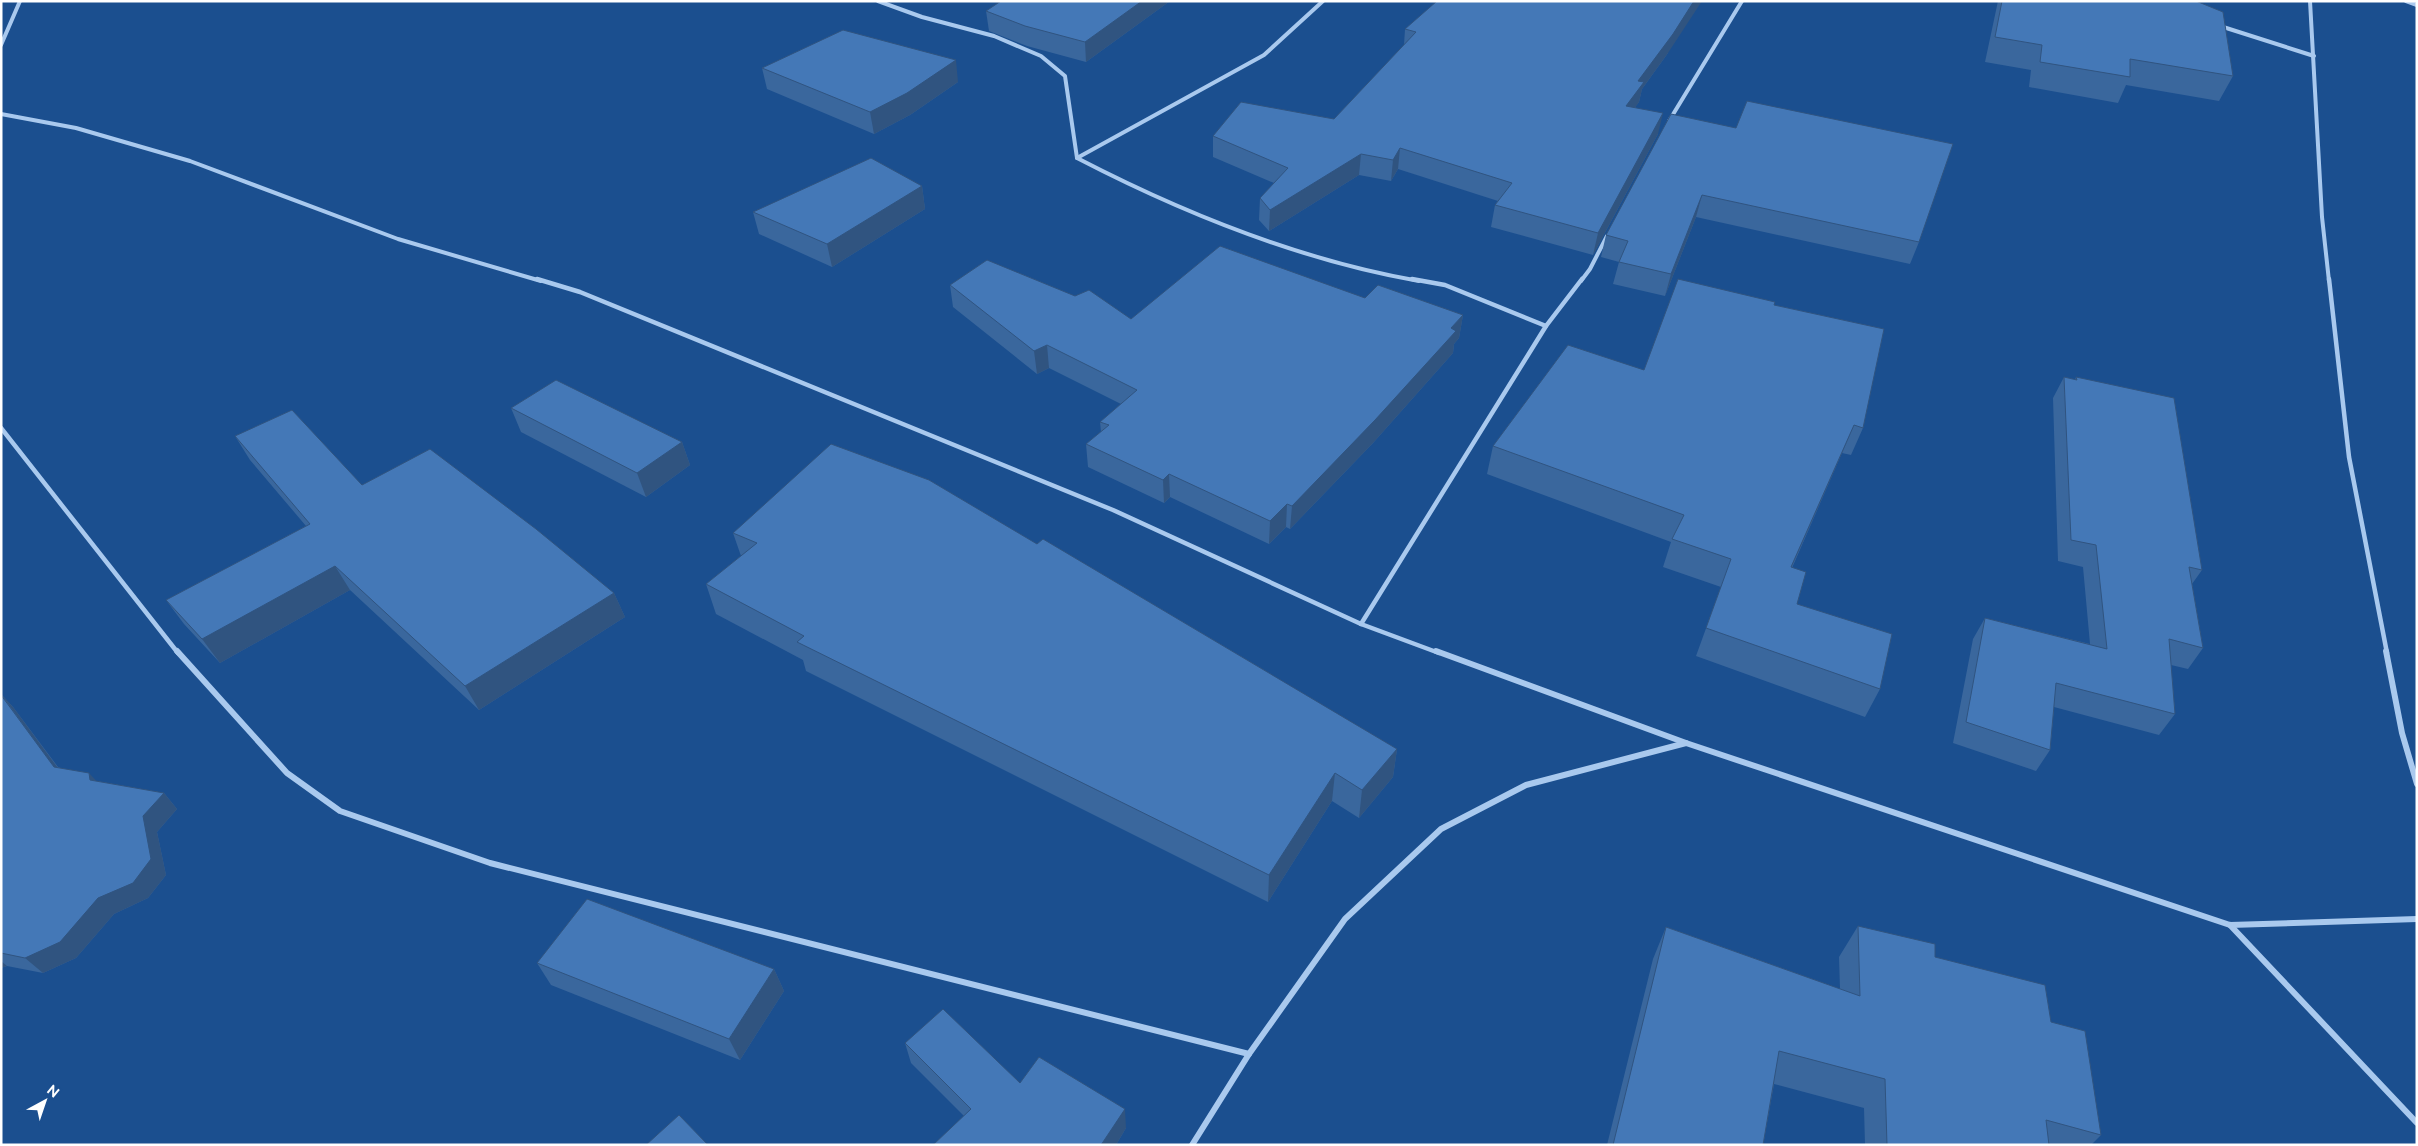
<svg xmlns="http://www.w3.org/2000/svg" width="2418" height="1146" font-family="Raleway,sans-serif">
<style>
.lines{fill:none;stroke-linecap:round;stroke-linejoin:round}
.minor-far2{stroke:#a9c9ee;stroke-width:4}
.minor-far1{stroke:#a9c9ee;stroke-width:4.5}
.minor{stroke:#a9c9ee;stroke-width:6}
.wall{fill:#3a679d}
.shaded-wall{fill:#305480}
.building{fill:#4478b7;stroke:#305480}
</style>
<rect width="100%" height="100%" fill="#1b4f8f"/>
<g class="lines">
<g class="minor-far2">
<path d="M 878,1 L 922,17 L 994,36 L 1041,56 L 1065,76 L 1077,158 C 1185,214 1299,260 1419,281"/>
<path d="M 2310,1 L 2322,217 L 2329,281"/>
<path d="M 2406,1 L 2417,5"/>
<path d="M 2220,26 L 2314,56"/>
<path d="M 1,45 L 20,1"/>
<path d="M 1,114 L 76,128 L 190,161 L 398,239 L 541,281"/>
<path d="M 1669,121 L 1742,1"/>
<path d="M 1077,158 L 1264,55 L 1323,1"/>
<path d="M 1581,281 L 1590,269 L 1607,236"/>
</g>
<g class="minor-far1">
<path d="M 537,279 L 580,292 L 1113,510 L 1361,624 L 1439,653"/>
<path d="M 1412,279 L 1445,285 L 1546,326"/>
<path d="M 2329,279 L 2349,457 L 2387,653"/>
<path d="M 1,428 L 178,653"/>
<path d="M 1361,624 L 1546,326 L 1582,279"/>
</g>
<g class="minor">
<path d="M 177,651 L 287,773 L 340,811 L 490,863 L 1249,1054"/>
<path d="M 1436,651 L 1686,743 L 2230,925 L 2417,919"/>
<path d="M 2386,651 L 2402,733 L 2417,784"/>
<path d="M 2230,925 L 2417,1123"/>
<path d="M 1192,1145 L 1249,1054 L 1345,919 L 1441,829 L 1526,785 L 1686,743"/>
</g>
</g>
<g class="wall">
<path d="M 1170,1 L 1086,62 L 1027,46 L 989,31 L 986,11 Z"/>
<path d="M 1998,1 L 2196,1 L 2233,76 L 2219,101 L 2126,85 L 2118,103 L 2029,87 L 2031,70 L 1985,62 Z"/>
<path d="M 1405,29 L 1668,53 L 1642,89 L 1639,102 L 1635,107 L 1658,134 L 1593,255 L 1491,227 L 1495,205 L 1498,201 L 1398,169 L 1391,181 L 1359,175 L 1269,231 L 1259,220 L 1260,198 L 1274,183 L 1213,157 L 1213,136 L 1334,119 L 1404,45 Z"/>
<path d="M 762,68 L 958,82 L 910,115 L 874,134 L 767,89 Z"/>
<path d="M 1671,114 L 1919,242 L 1910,264 L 1696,217 L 1665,296 L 1613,284 L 1619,262 L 1601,257 L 1606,235 Z"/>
<path d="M 922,186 L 925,209 L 832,267 L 759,234 L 753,212 Z"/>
<path d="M 950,285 L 1131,319 L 1365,298 L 1463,315 L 1459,338 L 1454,344 L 1453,353 L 1373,443 L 1290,529 L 1286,527 L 1269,544 L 1170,497 L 1164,503 L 1088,467 L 1086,444 L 1101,432 L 1100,422 L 1121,404 L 1049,368 L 1037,374 L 953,307 Z"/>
<path d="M 1774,305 L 1863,428 L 1851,455 L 1842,453 L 1792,568 L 1797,604 L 1880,689 L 1865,717 L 1696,656 L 1721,587 L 1663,567 L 1671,542 L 1487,474 L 1493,446 Z"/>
<path d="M 2064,377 L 2075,380 L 2076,377 L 2202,570 L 2192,584 L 2203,648 L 2188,669 L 2171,665 L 2175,714 L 2159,735 L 2054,707 L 2050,750 L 2036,771 L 1953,743 L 1973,639 L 1985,618 L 2090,644 L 2083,567 L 2058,561 L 2053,398 Z"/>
<path d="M 511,408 L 682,442 L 690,465 L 646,497 L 521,432 Z"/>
<path d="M 235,436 L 362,485 L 614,593 L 625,617 L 479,710 L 350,590 L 220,663 L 184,624 L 166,600 L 306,526 L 250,460 Z"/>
<path d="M 733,533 L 1037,544 L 1397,749 L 1393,777 L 1359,818 L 1332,801 L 1268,902 L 806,671 L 803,660 L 716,614 L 706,584 L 741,556 Z"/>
<path d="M 1,694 L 13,707 L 58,767 L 96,781 L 164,793 L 177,809 L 157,832 L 166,875 L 148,898 L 114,914 L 76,958 L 43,973 L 7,966 L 1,968 Z"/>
<path d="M 1858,926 L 1935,957 L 2051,1022 L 2101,1135 L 2091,1145 L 1865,1145 L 1864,1108 L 1774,1084 L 1763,1145 L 1607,1145 L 1653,959 L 1666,927 L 1840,989 L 1839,957 Z"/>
<path d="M 537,963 L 774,969 L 784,991 L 740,1060 L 551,985 Z"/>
<path d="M 905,1043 L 1020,1083 L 1126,1128 L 1116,1145 L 933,1145 L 964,1116 L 911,1063 Z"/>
</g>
<g class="shaded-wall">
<path d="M 1142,1 L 1170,1 L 1086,62 L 1085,42 Z"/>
<path d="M 1694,1 L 1702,1 L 1668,53 L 1642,89 L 1639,102 L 1622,126 L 1626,106 L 1638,81 Z"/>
<path d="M 956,60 L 958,82 L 910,115 L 874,134 L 870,112 Z"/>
<path d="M 1663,113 L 1658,134 L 1593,255 L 1598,233 Z"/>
<path d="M 1400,148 L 1398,169 L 1391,181 L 1393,160 Z"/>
<path d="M 1361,154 L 1359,175 L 1269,231 L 1270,210 Z"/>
<path d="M 922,186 L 925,209 L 832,267 L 827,244 Z"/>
<path d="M 1702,195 L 1696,217 L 1665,296 L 1671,274 Z"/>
<path d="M 1463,315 L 1459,338 L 1454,344 L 1453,353 L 1373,443 L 1290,529 L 1292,506 Z"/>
<path d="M 1047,345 L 1049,368 L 1037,374 L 1034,351 Z"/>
<path d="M 1854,425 L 1842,453 L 1779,595 L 1791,567 Z"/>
<path d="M 682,442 L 690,465 L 646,497 L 637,473 Z"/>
<path d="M 1169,474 L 1170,497 L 1164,503 L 1163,480 Z"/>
<path d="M 1287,504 L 1286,527 L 1269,544 L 1270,521 Z"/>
<path d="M 335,566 L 350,590 L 220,663 L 202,639 Z"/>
<path d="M 614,593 L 625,617 L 479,710 L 465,686 Z"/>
<path d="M 1,694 L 13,707 L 69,783 L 54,767 Z"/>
<path d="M 1397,749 L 1393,777 L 1359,818 L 1362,790 Z"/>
<path d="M 89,773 L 104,789 L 90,780 Z"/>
<path d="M 1335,773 L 1332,801 L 1268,902 L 1269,875 Z"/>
<path d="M 164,793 L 177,809 L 157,832 L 166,875 L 148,898 L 114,914 L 76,958 L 43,973 L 25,958 L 98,898 L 143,816 Z"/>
<path d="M 1,961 L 7,966 L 1,968 Z"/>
<path d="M 774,969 L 784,991 L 740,1060 L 729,1039 Z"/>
<path d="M 1125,1109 L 1126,1128 L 1116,1145 L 1101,1145 Z"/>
</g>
<g class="building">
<path d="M 1001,1 L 1142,1 L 1085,42 L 1025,26 L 986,11 Z"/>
<path d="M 1437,1 L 1694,1 L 1673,34 L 1638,81 L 1644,82 L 1626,106 L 1663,113 L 1598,233 L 1495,205 L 1512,183 L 1400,148 L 1393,160 L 1361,154 L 1270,210 L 1260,198 L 1288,168 L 1213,136 L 1241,102 L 1334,119 L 1416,32 L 1405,29 Z"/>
<path d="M 2002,1 L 2196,1 L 2223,12 L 2233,76 L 2130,59 L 2130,77 L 2040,62 L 2042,45 L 1995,37 Z"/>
<path d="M 843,30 L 956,60 L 907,93 L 870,112 L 762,68 Z"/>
<path d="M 1747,101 L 1953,144 L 1919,242 L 1702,195 L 1671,274 L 1619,262 L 1628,241 L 1606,235 L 1671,114 L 1736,128 Z"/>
<path d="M 871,158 L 922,186 L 827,244 L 753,212 Z"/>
<path d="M 1220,246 L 1365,298 L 1378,285 L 1463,315 L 1451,328 L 1456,331 L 1375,420 L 1292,506 L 1287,504 L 1270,521 L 1169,474 L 1163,480 L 1086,444 L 1109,425 L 1100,422 L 1137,390 L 1047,345 L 1034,351 L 950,285 L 987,260 L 1075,296 L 1089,290 L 1131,319 Z"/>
<path d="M 1678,279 L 1775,302 L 1774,305 L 1884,329 L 1863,428 L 1854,425 L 1791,567 L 1806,572 L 1797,604 L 1892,634 L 1880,689 L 1706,628 L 1731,559 L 1672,539 L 1684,515 L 1493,446 L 1568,345 L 1644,370 Z"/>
<path d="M 2064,377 L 2077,380 L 2076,377 L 2174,398 L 2202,570 L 2189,567 L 2203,648 L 2169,639 L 2175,714 L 2056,683 L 2050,750 L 1966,722 L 1985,618 L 2107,649 L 2096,545 L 2071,540 Z"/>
<path d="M 556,380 L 682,442 L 637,473 L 511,408 Z"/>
<path d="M 292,410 L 362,485 L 430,449 L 536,529 L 614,593 L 465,686 L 335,566 L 202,639 L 166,600 L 310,524 L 235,436 Z"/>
<path d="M 831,444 L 929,480 L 1037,544 L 1043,539 L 1397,749 L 1362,790 L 1335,773 L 1269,875 L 797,642 L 804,636 L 706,584 L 757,543 L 733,533 Z"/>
<path d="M 1,695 L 54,767 L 89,773 L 90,780 L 164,793 L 143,816 L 151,859 L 133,883 L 98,898 L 60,942 L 25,958 L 1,953 Z"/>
<path d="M 587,899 L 774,969 L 729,1039 L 537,963 Z"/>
<path d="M 1858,926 L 1935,944 L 1935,957 L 2045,985 L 2051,1022 L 2085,1031 L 2101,1135 L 2046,1120 L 2049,1145 L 1887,1145 L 1885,1079 L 1779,1051 L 1763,1145 L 1613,1145 L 1666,927 L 1860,996 Z"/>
<path d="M 943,1009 L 1020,1083 L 1039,1057 L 1125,1109 L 1101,1145 L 933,1145 L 971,1109 L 905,1043 Z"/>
<path d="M 679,1115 L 708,1145 L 646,1145 Z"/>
</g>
<rect width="2418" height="1146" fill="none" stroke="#ffffff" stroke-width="5"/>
<g transform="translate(45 1101) rotate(40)" stroke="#1b4f8f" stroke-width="4" paint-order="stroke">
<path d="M0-4L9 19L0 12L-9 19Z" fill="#ffffff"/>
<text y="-8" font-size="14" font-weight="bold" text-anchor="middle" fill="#ffffff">N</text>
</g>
</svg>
